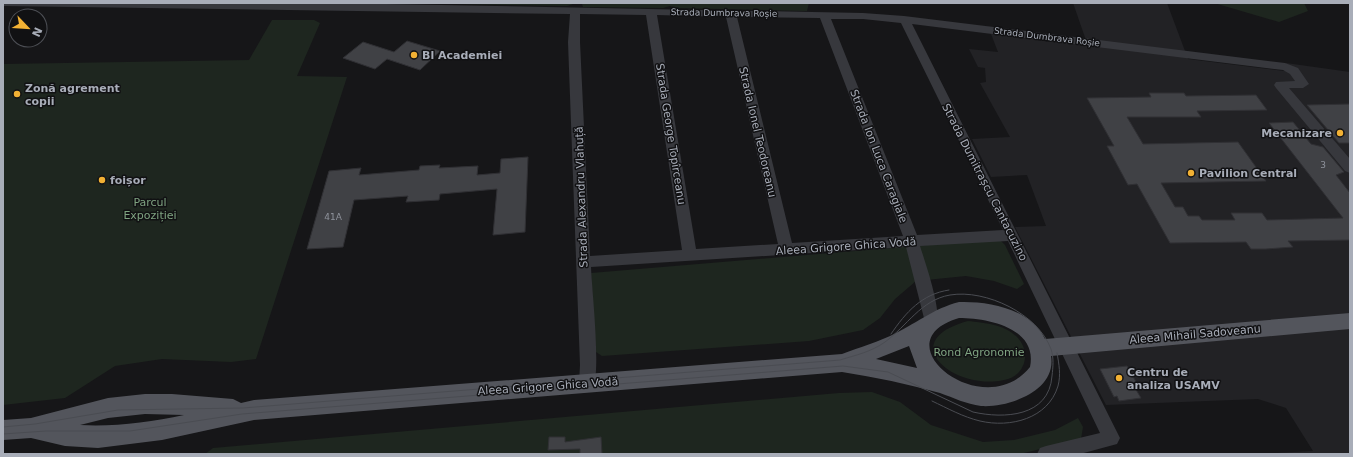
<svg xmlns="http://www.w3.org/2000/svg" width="1353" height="457" font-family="'DejaVu Sans',sans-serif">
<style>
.built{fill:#222225}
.green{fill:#1e261f}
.building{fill:#404145;stroke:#303034}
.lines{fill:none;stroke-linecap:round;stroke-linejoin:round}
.minor{fill:#37383d;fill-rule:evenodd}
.major{fill:#53555c;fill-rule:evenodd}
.tram{stroke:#4a4c52;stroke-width:1}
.poi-dot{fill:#f2b134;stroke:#111113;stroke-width:1.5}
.labels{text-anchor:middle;stroke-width:3;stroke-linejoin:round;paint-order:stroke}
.far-street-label{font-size:9px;fill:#a8adb8;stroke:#111113}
.number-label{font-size:9px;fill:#8e929b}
.poi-label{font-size:11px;font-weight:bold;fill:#a8adb8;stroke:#111113;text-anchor:start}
.street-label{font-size:11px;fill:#a8adb8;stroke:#111113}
.park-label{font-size:11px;fill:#7fa381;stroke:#111113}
</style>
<rect width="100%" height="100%" fill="#161618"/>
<path class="built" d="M 1073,3 L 1167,3 L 1188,59 L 1285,71 L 1286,63 L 1350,72 L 1350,454 L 1255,454 L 1313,451 L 1286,408 L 1258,399 L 1106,405 L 1015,227 L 1046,226 L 1027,175 L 991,177 L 972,139 L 1010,137 L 980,83 L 986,82 L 985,68 L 978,67 L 969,49 L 998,52 L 991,34 L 1088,46 Z"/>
<g class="green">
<path d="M 400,3 L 809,3 L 807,11 L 676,8 L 670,6 L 663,8 L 583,7 L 582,4 L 573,4 L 567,6 Z"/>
<path d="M 1214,3 L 1304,3 L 1308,11 L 1279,22 Z"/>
<path d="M 272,20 L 314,20 L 320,23 L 297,76 L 347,77 L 256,359 L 231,362 L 162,359 L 115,366 L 65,398 L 3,405 L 3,64 L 249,60 Z"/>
<path d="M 999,239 L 1005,245 L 1024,284 L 1017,289 L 994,281 L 966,276 L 916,281 L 895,299 L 880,318 L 863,330 L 809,341 L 602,356 L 596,352 L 591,273 Z"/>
<path d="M 968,321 C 984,323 1003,324 1016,336 C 1032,351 1026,376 1004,380 C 954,391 894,341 968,321 Z"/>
<path d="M 872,392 L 900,402 L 931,425 L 983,442 L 1014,440 L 1055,430 L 1078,418 L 1083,427 L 1081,439 L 1020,454 L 205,454 L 213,448 L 839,393 Z"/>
</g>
<g class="building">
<path d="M 407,41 L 440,51 L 420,70 L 387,59 L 375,69 L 343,58 L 363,42 L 394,52 Z"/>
<path d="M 1149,93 L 1184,93 L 1186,96 L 1256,95 L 1267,110 L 1197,111 L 1201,117 L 1127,117 L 1143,144 L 1238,142 L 1266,181 L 1161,183 L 1175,207 L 1183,207 L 1188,216 L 1199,216 L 1202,220 L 1235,220 L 1231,213 L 1262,213 L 1267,220 L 1343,218 L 1269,123 L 1293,122 L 1311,144 L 1323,147 L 1344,172 L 1336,175 L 1350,193 L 1350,240 L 1288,241 L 1293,247 L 1266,249 L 1251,249 L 1246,242 L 1170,243 L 1137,184 L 1128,185 L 1107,146 L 1114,146 L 1087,98 L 1151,97 Z"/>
<path d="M 1350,104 L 1350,143 L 1339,143 L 1307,105 Z"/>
<path d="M 528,157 L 525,232 L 493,235 L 497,189 L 440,194 L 439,200 L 406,202 L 408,196 L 354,200 L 343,247 L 307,249 L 329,171 L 361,168 L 359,175 L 419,170 L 420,166 L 440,165 L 439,168 L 478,166 L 477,175 L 500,173 L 501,159 Z"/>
<path d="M 1127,366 L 1139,387 L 1135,388 L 1141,398 L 1119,401 L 1117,396 L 1114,397 L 1100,369 Z"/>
<path d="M 549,437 L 565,437 L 565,442 L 601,437 L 602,454 L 580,454 L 580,449 L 548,450 Z"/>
</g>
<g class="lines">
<path class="minor" d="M 3,3 L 387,4 L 863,13 L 904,16 L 1285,63 L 1298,68 L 1309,84 L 1303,88 L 1289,88 L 1350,159 L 1350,173 L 1345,171 L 1276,88 L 1274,85 L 1276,82 L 1295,81 L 1290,74 L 1283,70 L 912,24 L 1120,438 L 1117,444 L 1080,454 L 1037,454 L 1040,448 L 1046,446 L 1100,433 L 1008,241 L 920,246 C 925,262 943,313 936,326 L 931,328 L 926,326 L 906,247 L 591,267 C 592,292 601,370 593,388 L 587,390 L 581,388 L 579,383 L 580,365 L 568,42 L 570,14 L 3,6 ZM 580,14 L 646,15 L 682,250 L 590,256 L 580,42 ZM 657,15 L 726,17 L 778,244 L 696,249 ZM 737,17 L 820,18 L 903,236 L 792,243 ZM 831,19 L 863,19 L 901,23 L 1003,230 L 917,235 Z"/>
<path class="major" d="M 959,302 C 989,301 1031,309 1045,339 L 1350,313 L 1350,329 L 1051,356 C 1057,391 1008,408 981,406 C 966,404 954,398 940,393 C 908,384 875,377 842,372 L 254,420 L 162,440 L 98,448 L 65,446 L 31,438 L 3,440 L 3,420 L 31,418 L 108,398 L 145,394 L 172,394 L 233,399 L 241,403 L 254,400 L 842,354 C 860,347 879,342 896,333 C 920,321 933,309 959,302 ZM 959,318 C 988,318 1038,328 1030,367 C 984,425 878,342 959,318 ZM 909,346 L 917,368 L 876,359 ZM 145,414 L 184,415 C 150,422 114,427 80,425 L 108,418 Z"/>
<g class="tram">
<path d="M 891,334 C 906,312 922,294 949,290"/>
<path d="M 932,401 C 947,408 963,417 980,421 C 1010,428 1048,419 1058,386 C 1061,375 1059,364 1057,353"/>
<path d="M 3,427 L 35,424 L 118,410 L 243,408 L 840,360 C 856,355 871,352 885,342 C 907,326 921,300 950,295 C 986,289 1038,314 1051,349 C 1054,358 1053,367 1052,376 C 1049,417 1004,419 973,412 L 888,372 L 843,366 L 242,414 L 130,431 L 46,431 L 3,434"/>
</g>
</g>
<g class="poi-dot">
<circle cx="414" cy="55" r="4"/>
<circle cx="17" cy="94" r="4"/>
<circle cx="1340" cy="133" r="4"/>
<circle cx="1191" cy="173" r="4"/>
<circle cx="102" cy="180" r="4"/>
<circle cx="1119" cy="378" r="4"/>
</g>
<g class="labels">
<g class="far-street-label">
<text transform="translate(724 13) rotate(1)" y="3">Strada Dumbrava Roșie</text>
<text transform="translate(1047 37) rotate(7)" y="3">Strada Dumbrava Roșie</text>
</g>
<g class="number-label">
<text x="1323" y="168">3</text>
<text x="333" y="220">41A</text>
</g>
<g class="poi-label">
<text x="422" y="59">Bl Academiei</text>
<text x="25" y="92">Zonă agrement<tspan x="25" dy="13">copii</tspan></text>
<text x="1332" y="137" text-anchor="end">Mecanizare</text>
<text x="1199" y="177">Pavilion Central</text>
<text x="110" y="184">foișor</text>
<text x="1127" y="376">Centru de<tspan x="1127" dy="13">analiza USAMV</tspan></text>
</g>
<g class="street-label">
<text transform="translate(758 132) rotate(77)" y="4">Strada Ionel Teodoreanu</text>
<text transform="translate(671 134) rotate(81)" y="4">Strada George Topîrceanu</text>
<text transform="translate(879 156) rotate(69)" y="4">Strada Ion Luca Caragiale</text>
<text transform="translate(985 182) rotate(63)" y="4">Strada Dumitrașcu Cantacuzino</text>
<text transform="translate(581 197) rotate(-92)" y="4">Strada Alexandru Vlahuță</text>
<text transform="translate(846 246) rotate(-4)" y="4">Aleea Grigore Ghica Vodă</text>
<text transform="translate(1195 334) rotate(-5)" y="4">Aleea Mihail Sadoveanu</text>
<text transform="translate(548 386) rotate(-4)" y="4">Aleea Grigore Ghica Vodă</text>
</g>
<g class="park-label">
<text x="150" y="206">Parcul<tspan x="150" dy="13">Expoziției</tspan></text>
<text x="979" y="356">Rond Agronomie</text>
</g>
</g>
<rect width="1353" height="457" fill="none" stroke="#a8adb8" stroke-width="8"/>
<g transform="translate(28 28) rotate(115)"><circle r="19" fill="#111113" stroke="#4d4f55"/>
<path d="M0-3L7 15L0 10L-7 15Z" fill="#f2b134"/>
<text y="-6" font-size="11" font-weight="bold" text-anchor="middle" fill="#a8adb8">N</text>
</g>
</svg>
